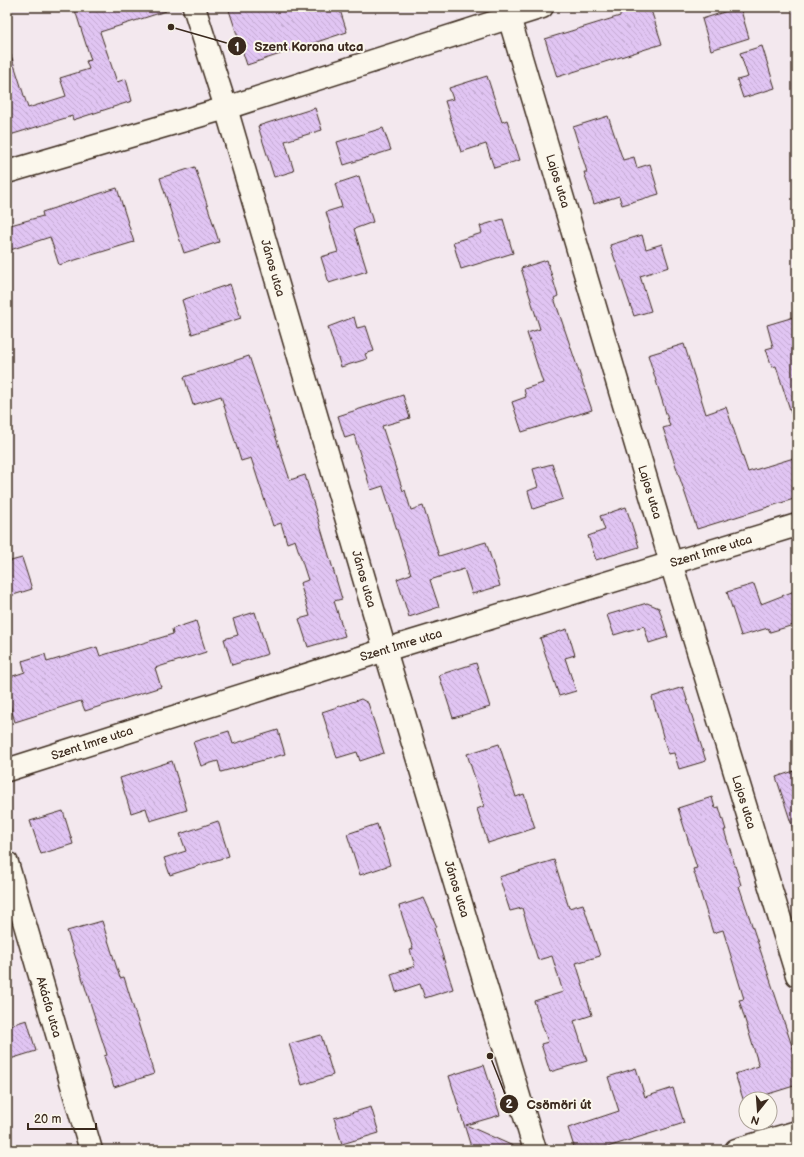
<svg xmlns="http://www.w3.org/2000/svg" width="804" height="1157" font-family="'Balsamiq Sans',sans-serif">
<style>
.building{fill:url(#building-back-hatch);stroke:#3b2a1e}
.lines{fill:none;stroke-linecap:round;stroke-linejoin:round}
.minor-casing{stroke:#3b2a1e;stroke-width:25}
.major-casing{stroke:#3b2a1e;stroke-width:25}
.minor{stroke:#fbf7ec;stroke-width:22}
.major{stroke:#fbf7ec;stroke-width:22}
.labels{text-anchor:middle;stroke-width:4;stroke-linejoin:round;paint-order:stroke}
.street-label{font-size:12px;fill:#3b2a1e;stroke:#fbf7ec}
.leader{fill:none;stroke:#3b2a1e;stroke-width:1.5}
.callout-dot{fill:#3b2a1e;stroke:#fbf7ec;stroke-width:1.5}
.mark-label{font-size:12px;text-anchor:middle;font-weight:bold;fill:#fff}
.callout-label{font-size:13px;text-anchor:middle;font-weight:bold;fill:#3b2a1e;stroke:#fbf7ec;stroke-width:4;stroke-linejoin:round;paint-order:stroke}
</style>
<defs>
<pattern id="building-back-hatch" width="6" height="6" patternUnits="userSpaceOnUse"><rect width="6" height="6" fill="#e1c5f3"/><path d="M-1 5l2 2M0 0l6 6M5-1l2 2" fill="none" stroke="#c2a9d0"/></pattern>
</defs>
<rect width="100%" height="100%" fill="#f3e8ee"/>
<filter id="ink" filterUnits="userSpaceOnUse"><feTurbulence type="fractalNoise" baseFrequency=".025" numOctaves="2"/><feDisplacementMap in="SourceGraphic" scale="8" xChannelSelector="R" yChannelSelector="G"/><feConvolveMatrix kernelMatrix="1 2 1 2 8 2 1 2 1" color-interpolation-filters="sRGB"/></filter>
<g filter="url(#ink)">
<g class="building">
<path d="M 74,7 L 166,7 L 166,11 L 100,32 L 117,82 L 126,79 L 132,101 L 73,120 L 72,116 L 10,135 L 7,126 L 7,56 L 11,55 L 28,108 L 66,96 L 60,78 L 89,69 L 86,61 L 91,60 Z"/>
<path d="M 228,7 L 339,7 L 347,32 L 247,65 Z"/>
<path d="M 641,7 L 650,7 L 662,44 L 557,77 L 545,39 L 620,16 L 620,14 Z"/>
<path d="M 740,7 L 749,38 L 711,50 L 702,19 Z"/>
<path d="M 762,46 L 775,88 L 743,98 L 737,80 L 748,77 L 740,53 Z"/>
<path d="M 487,76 L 502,122 L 507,120 L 520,160 L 494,168 L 486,144 L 461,152 L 445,101 L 453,99 L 449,88 Z"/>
<path d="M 315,108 L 322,130 L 285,141 L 294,171 L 274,177 L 258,126 Z"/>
<path d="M 608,116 L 623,160 L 634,157 L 637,168 L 650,164 L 659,194 L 622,205 L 619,196 L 594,204 L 584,172 L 587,172 L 573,127 Z"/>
<path d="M 383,128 L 391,150 L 344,165 L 337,142 Z"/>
<path d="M 195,167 L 219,242 L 184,253 L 160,178 Z"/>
<path d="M 359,176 L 373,222 L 354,229 L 367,271 L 329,283 L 321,257 L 338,252 L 326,212 L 342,207 L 335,184 Z"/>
<path d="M 117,188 L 134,242 L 59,265 L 50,237 L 7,251 L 7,226 L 43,216 L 42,212 Z"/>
<path d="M 503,219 L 513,253 L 461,269 L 453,242 L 482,233 L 480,226 Z"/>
<path d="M 642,235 L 646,249 L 662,244 L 669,267 L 640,276 L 651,311 L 634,316 L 610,245 Z"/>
<path d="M 547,260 L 558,296 L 554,298 L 592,410 L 522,432 L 512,402 L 526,397 L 524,389 L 543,383 L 527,333 L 540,329 L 521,268 Z"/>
<path d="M 230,284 L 241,318 L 192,334 L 182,300 Z"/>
<path d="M 354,317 L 357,328 L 366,326 L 374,351 L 365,354 L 367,359 L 341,367 L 328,327 Z"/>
<path d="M 794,317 L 797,327 L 797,418 L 793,419 L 776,366 L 772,367 L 766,349 L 773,347 L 767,325 Z"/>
<path d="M 684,344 L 706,414 L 726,407 L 748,472 L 797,457 L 797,498 L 697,529 L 663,428 L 670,426 L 648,355 Z"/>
<path d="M 249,356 L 290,480 L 305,475 L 342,599 L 334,601 L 345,636 L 308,647 L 299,619 L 310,616 L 300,583 L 308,580 L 295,540 L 287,543 L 281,523 L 273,526 L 251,458 L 241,461 L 221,396 L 193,405 L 184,377 Z"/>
<path d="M 403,395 L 410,418 L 382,426 L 403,491 L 405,490 L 411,510 L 423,506 L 439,556 L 486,542 L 500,586 L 472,594 L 464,569 L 430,580 L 439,607 L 409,617 L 397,579 L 411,574 L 383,486 L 371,490 L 354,435 L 345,438 L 338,416 Z"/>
<path d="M 552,464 L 563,499 L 533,509 L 528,491 L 538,487 L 533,469 Z"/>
<path d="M 626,507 L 639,547 L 596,560 L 588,536 L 605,530 L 600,516 Z"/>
<path d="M 22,558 L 32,589 L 7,597 L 7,562 Z"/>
<path d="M 754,584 L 761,604 L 797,590 L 797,624 L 770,632 L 768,628 L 741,636 L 727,592 Z"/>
<path d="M 647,603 L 659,608 L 668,637 L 649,643 L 644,626 L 614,635 L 607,615 Z"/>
<path d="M 255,612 L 268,654 L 232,665 L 224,639 L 238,635 L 233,619 Z"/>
<path d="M 196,621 L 206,652 L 155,668 L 161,687 L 85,711 L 81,701 L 15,722 L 7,695 L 7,678 L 25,672 L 22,661 L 45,654 L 47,662 L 97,647 L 100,656 L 173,634 L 172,629 Z"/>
<path d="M 567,629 L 575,655 L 565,658 L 576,691 L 559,696 L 540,638 Z"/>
<path d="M 476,663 L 490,707 L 453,718 L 439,675 Z"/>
<path d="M 683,687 L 706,761 L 679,769 L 674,753 L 668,754 L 652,697 Z"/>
<path d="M 361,699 L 368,703 L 384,753 L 360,761 L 357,752 L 337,758 L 322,712 Z"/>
<path d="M 278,730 L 285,754 L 221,772 L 218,761 L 201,766 L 193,742 L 229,731 L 233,744 Z"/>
<path d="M 499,744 L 516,797 L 524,794 L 535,828 L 488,843 L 477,809 L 484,806 L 467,754 Z"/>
<path d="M 172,761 L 187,810 L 150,821 L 146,808 L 131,813 L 120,778 Z"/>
<path d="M 797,770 L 797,828 L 793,829 L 776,777 Z"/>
<path d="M 712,797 L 715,808 L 719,807 L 726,830 L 724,830 L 741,885 L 739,886 L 797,1061 L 797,1085 L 752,1099 L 746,1099 L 744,1102 L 735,1074 L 759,1066 L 739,1000 L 744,999 L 723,930 L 713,933 L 693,869 L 697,868 L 678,808 Z"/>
<path d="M 63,811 L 73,844 L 41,854 L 30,821 Z"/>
<path d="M 218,821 L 229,856 L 170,875 L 164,858 L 186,851 L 180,834 Z"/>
<path d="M 377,824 L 390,865 L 360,875 L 347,834 Z"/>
<path d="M 554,860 L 569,908 L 583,904 L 600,956 L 576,963 L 592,1015 L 574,1021 L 587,1061 L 550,1072 L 541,1044 L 548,1042 L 534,1001 L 563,992 L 552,956 L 538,960 L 522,908 L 510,911 L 499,877 Z"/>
<path d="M 424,898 L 437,927 L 434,928 L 453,989 L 425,998 L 420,984 L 396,992 L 391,974 L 415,966 L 410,950 L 413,949 L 399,906 Z"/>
<path d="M 102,921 L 120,978 L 124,977 L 154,1074 L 114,1087 L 104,1056 L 107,1055 L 67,931 Z"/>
<path d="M 27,1020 L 36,1051 L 7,1060 L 7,1026 Z"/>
<path d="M 321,1035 L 333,1075 L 302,1085 L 289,1044 Z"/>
<path d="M 484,1065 L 500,1115 L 466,1125 L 522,1150 L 472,1150 L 449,1076 Z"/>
<path d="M 636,1068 L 645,1097 L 673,1088 L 684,1123 L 598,1150 L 575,1150 L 568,1128 L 619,1111 L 608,1077 Z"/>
<path d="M 371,1107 L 379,1133 L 342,1144 L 334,1118 Z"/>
</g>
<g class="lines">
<defs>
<g id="minor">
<path d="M 194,7 L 226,108 L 385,650 L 535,1150"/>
<path d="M 506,7 L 671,563 L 797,975"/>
<path d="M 7,172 L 226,108 L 542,7"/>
<path d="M 7,770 L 385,650 L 797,525"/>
<path d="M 7,863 L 91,1150"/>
</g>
<path id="major" d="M 736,1150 L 797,1132"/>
</defs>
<use href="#minor" class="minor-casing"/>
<use href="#major" class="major-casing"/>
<use href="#minor" class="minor"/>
<use href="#major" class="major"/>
</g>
</g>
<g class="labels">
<g class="street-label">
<text transform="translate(558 181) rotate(73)" y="4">Lajos utca</text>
<text transform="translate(273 268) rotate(74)" y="4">János utca</text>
<text transform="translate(650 492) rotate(73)" y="4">Lajos utca</text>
<text transform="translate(711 551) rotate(-17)" y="4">Szent Imre utca</text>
<text transform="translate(364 579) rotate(74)" y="4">János utca</text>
<text transform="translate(401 645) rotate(-17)" y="4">Szent Imre utca</text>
<text transform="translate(92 743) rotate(-18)" y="4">Szent Imre utca</text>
<text transform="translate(744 802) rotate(73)" y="4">Lajos utca</text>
<text transform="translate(457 889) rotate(73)" y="4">János utca</text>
<text transform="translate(49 1007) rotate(74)" y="4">Akácfa utca</text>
</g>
</g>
<path class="leader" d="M171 27L237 46M490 1056L509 1104"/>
<g class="callout-dot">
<circle cx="171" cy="27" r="4"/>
<circle cx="490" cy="1056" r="4"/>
<circle cx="237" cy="46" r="10"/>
<circle cx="509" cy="1104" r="10"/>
</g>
<g class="mark-label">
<text x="237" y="51">1</text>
<text x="509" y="1108">2</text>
</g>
<g class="callout-label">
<text x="309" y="51">Szent Korona utca</text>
<text x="559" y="1109">Csömöri út</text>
</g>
<rect width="804" height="1157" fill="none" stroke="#fbf7ec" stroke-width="24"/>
<rect x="12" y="12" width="780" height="1133" fill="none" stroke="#3b2a1e" stroke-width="1.5" filter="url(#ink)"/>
<g transform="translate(758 1111) rotate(197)"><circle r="19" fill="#fbf7ec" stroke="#aea59a"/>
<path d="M0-3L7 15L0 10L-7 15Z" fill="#3b2a1e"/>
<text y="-6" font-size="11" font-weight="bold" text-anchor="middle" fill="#3b2a1e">N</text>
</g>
<path d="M28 1123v6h68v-6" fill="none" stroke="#3b2a1e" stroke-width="2"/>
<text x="34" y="1123" font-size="12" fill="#3b2a1e" stroke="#fbf7ec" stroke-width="3" paint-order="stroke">20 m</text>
</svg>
